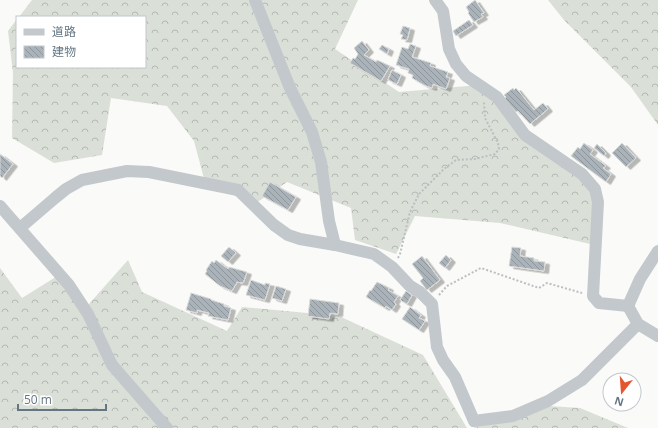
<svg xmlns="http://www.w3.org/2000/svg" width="658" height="428" font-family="'Open Sans','Noto Sans JP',sans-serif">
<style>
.forest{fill:url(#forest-crowns)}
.building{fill:url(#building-back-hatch);stroke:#dcdcda;filter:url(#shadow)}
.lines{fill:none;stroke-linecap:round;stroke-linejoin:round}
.path{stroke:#bbbfc2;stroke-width:2;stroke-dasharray:2 2;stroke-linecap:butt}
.street{stroke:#c3c8cc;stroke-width:12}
</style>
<defs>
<pattern id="forest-crowns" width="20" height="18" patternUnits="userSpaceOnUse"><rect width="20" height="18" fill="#dadfd7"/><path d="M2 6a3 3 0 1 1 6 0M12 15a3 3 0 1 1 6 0" fill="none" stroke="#b4b9b4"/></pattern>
<pattern id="building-back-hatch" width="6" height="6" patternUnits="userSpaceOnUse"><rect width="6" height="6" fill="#aab3b9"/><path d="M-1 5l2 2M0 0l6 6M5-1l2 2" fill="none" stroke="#8e969c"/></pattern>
<filter id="shadow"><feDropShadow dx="4.5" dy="2.5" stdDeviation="0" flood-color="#0004"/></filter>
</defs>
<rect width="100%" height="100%" fill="#fafaf8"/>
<g class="forest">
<path d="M 32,0 L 358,0 L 335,49 L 399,92 L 479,85 L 534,138 L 585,173 L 602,204 L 590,244 L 500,223 L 415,216 L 396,254 L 355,240 L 351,208 L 287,182 L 256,203 L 206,186 L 194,141 L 167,106 L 111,98 L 102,155 L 54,163 L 12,138 L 13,73 L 8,31 L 17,19 L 17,67 L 145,67 L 145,17 L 19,17 Z"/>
<path d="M 548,0 L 658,0 L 658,125 L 631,87 L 564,20 Z"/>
<path d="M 128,260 L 142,292 L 227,331 L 242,307 L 339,316 L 423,355 L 467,428 L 0,428 L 0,268 L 22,298 L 59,275 L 81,313 Z"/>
<path d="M 533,405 L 580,408 L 628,428 L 473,428 Z"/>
</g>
<g class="building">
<path d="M 475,0 L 484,13 L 481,14 L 483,17 L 474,22 L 468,13 L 469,12 L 466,7 Z"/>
<path d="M 469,20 L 473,25 L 456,36 L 453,31 Z"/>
<path d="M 403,26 L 410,28 L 407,40 L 401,39 L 403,35 L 400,34 Z"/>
<path d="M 362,41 L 369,50 L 364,55 L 376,62 L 377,60 L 390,66 L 381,81 L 350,63 L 353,58 L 355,59 L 358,54 L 354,48 Z"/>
<path d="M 410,44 L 416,46 L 412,57 L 431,63 L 430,66 L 448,72 L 446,77 L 450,78 L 446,89 L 433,84 L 432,88 L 424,85 L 412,78 L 413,75 L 408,73 L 409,69 L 396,65 L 402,47 L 408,49 Z"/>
<path d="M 382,45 L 389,49 L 387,54 L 379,49 Z"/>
<path d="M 392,70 L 401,75 L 397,84 L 388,80 Z"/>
<path d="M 513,88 L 514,90 L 516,88 L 534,110 L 543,103 L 548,109 L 530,124 L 518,111 L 516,112 L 505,99 L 506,97 L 504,95 Z"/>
<path d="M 584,143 L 593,150 L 590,154 L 606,166 L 603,168 L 611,174 L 606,182 L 571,156 L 578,147 L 580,149 Z"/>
<path d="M 622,143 L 636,158 L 626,167 L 612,153 Z"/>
<path d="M 597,144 L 606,153 L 604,156 L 594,148 Z"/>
<path d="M 0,154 L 13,164 L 2,178 L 0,176 Z"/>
<path d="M 270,182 L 296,197 L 288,210 L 262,196 Z"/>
<path d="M 229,247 L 236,253 L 228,262 L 221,256 Z"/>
<path d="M 512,247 L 521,248 L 520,256 L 534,258 L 534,261 L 545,262 L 544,271 L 509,266 Z"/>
<path d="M 446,255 L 451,260 L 445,268 L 439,263 Z"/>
<path d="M 422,256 L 440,280 L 427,290 L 420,281 L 423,278 L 412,264 Z"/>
<path d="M 216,260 L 228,269 L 229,267 L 247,272 L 243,283 L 237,282 L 232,291 L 220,286 L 205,274 L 207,271 L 206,270 L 212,261 L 214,263 Z"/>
<path d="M 251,280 L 265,285 L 265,283 L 270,284 L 265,300 L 246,295 Z"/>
<path d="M 377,282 L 389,288 L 388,290 L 398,296 L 394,302 L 396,304 L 392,310 L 386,306 L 385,308 L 366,297 L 370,290 L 371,291 Z"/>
<path d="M 276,286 L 286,289 L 282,301 L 272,298 Z"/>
<path d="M 406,291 L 412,295 L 407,304 L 400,300 Z"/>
<path d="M 191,293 L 211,299 L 211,300 L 224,304 L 224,306 L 231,308 L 228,320 L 208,316 L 209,313 L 197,310 L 197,313 L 186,310 Z"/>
<path d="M 310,299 L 339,303 L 338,314 L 330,313 L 329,319 L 308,316 Z"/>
<path d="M 410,307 L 421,315 L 419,318 L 425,321 L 419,330 L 402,319 Z"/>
</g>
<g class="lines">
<g class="path">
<path d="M 398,258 L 400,254 L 410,212 L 419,194 L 444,169 L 456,160 L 475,159 L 495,154 L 499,149 L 498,143 L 485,118 L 484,102"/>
<path d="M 439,295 L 447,286 L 481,268 L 539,288 L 547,283 L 582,293"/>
</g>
<g class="street">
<path d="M 255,0 L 290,88 L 312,132 L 321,162 L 329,221 L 335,245"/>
<path d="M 435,0 L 443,11 L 449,49 L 456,64 L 466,76 L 497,97 L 525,135 L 582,174 L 595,189 L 598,202 L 593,296 L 599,303 L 628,306"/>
<path d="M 0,206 L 69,285 L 88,314 L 112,365 L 167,428"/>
<path d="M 20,228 L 55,198 L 66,189 L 82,180 L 127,171 L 149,172 L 238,190 L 274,225 L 288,235 L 300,239 L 335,245 L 374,254 L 392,267 L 410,286 L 420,292 L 432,304 L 437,347 L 443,360 L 455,377 L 474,421 L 513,416 L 548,401 L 582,380 L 638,324"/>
<path d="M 628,306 L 640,279 L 658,251"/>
<path d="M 628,306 L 638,324 L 658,336"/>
</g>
</g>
<rect x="16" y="16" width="130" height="52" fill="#ffffff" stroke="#c1c8cd"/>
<rect x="24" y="29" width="20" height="6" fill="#c3c8cc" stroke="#c1c8cd"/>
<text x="52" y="36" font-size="12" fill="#657683">道路</text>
<rect x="24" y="46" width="20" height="12" fill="url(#building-back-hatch)" stroke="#c1c8cd"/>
<text x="52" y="56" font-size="12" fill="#657683">建物</text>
<g transform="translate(622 392) rotate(197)"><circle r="19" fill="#ffffff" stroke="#c1c8cd"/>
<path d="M0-3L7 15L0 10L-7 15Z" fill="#e4572e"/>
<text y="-6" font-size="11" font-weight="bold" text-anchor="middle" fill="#657683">N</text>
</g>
<path d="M18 404v6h88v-6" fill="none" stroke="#657683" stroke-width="2"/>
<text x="24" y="404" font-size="12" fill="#657683" stroke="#ffffff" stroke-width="3" paint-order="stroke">50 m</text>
</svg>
